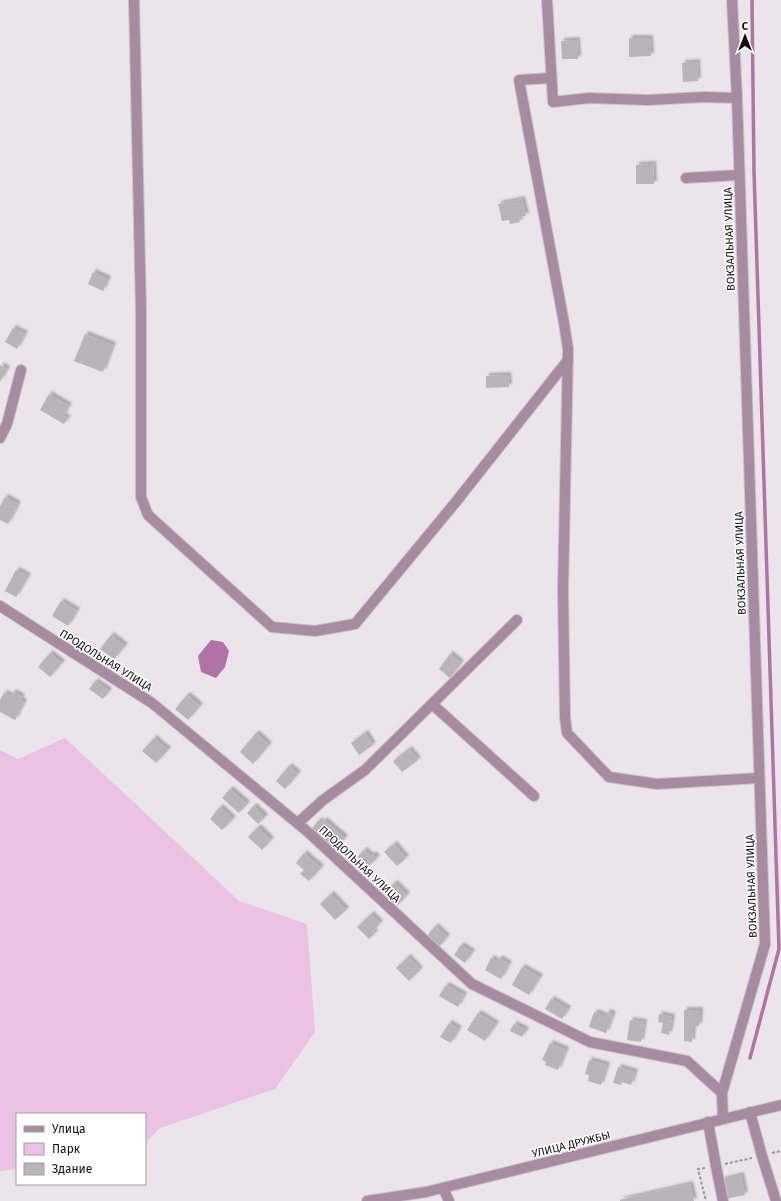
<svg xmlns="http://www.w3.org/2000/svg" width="781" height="1201" font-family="'Fira Sans',sans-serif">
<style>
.green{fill:#ebc2e3}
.water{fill:#af74a5}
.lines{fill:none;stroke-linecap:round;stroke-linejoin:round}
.stream{stroke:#af74a5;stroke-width:3.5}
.building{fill:#bab3b8;filter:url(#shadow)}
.minor-casing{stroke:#c8c2c7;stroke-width:12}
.path{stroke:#9a959a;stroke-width:2;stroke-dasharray:3 2;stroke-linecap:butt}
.minor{stroke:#a68ba1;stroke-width:10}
.labels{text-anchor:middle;stroke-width:3;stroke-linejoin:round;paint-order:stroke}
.street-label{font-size:11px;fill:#110f11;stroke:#fff}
</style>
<defs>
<filter id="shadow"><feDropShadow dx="3" dy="-3" stdDeviation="1" flood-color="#0004"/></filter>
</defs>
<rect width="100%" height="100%" fill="#ebe4ea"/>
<path class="green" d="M 65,738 L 239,901 L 307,924 L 315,1032 L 275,1089 L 160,1128 L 145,1143 L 145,1114 L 17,1114 L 17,1169 L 0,1171 L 0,750 L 18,759 Z"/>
<path class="water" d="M 211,640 L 223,642 L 229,651 L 225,667 L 216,678 L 201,672 L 198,656 Z"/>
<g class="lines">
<path class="stream" d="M 750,1058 L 779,949 L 754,172 L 752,0"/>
</g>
<g class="building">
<path d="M 629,38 L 650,38 L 651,56 L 629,57 Z"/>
<path d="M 577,40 L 578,59 L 562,59 L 561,41 Z"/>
<path d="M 697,62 L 698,81 L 683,82 L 682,63 Z"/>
<path d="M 653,164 L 654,184 L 636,184 L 636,165 Z"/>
<path d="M 522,199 L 526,216 L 519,217 L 520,222 L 510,224 L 509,220 L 502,221 L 498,204 Z"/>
<path d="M 93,272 L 108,279 L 103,291 L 88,284 Z"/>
<path d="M 13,328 L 25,334 L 17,349 L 5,342 Z"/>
<path d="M 85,334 L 113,345 L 103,372 L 74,361 Z"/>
<path d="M 0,365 L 7,369 L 0,382 Z"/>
<path d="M 508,375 L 509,387 L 486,388 L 486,376 Z"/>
<path d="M 49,394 L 69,406 L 63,416 L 68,418 L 64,424 L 40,410 Z"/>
<path d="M 5,497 L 18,504 L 8,524 L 0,520 L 0,506 Z"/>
<path d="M 16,570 L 28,576 L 16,597 L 5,591 Z"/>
<path d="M 61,601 L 77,611 L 68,626 L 52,616 Z"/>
<path d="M 111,635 L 125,646 L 114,659 L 100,649 Z"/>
<path d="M 50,653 L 62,663 L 50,677 L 38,667 Z"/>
<path d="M 450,654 L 461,663 L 450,678 L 439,669 Z"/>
<path d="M 95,681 L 109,691 L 103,699 L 89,689 Z"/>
<path d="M 13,692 L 22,697 L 20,700 L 24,702 L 15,720 L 0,712 L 0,700 L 4,693 L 11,696 Z"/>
<path d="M 187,695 L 200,706 L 188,720 L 175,709 Z"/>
<path d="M 256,733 L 269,745 L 253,764 L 240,752 Z"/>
<path d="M 365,733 L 373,745 L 359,755 L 351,743 Z"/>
<path d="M 154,738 L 168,750 L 156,763 L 142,751 Z"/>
<path d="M 409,749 L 418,760 L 402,772 L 393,761 Z"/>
<path d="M 289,766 L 298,774 L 285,789 L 276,781 Z"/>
<path d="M 230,789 L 247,804 L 239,813 L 222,798 Z"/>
<path d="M 254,806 L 265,817 L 258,824 L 247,813 Z"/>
<path d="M 220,807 L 233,819 L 222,830 L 210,819 Z"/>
<path d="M 319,820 L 322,823 L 324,820 L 345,838 L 335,849 L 312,828 Z"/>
<path d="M 258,827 L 271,840 L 262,850 L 248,837 Z"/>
<path d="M 394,844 L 406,858 L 397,866 L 384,852 Z"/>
<path d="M 364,850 L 371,856 L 373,854 L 377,858 L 368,867 L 357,857 Z"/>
<path d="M 304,853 L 321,868 L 309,881 L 300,874 L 304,870 L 296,863 Z"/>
<path d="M 394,883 L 407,895 L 397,906 L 384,894 Z"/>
<path d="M 331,894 L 346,910 L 335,920 L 320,904 Z"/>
<path d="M 371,914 L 380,923 L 373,931 L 375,933 L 369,939 L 357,927 Z"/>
<path d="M 435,926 L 447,937 L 439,947 L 427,936 Z"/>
<path d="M 461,945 L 472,952 L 465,963 L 454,955 Z"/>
<path d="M 408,957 L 420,970 L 409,981 L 396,968 Z"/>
<path d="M 491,958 L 497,962 L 499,958 L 509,964 L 501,979 L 485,970 Z"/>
<path d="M 522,967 L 540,977 L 529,995 L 512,985 Z"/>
<path d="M 446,985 L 464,995 L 458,1007 L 439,996 Z"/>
<path d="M 551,999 L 568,1009 L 562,1019 L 545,1009 Z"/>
<path d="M 684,1010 L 700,1010 L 699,1026 L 693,1026 L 692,1042 L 684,1041 Z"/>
<path d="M 594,1012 L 605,1016 L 607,1012 L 613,1014 L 606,1033 L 589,1027 Z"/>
<path d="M 478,1013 L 496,1024 L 485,1041 L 467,1030 Z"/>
<path d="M 659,1014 L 672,1017 L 669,1035 L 661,1033 L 663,1023 L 658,1022 Z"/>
<path d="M 630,1020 L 644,1022 L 641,1042 L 627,1040 Z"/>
<path d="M 449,1023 L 459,1029 L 451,1043 L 440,1037 Z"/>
<path d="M 514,1024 L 526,1030 L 522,1037 L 510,1031 Z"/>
<path d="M 550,1043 L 566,1050 L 558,1070 L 545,1065 L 546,1062 L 542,1060 Z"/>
<path d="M 589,1060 L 607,1065 L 601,1085 L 588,1081 L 589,1075 L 585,1074 Z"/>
<path d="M 618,1067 L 635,1072 L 631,1085 L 622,1082 L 621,1085 L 613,1083 Z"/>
<path d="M 741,1175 L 745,1195 L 725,1199 L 721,1180 Z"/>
<path d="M 690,1184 L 694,1201 L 620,1201 L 620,1200 Z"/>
</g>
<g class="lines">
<defs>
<g id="minor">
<path d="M 134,0 L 141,311 L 141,497 L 148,515 L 272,627 L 315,631 L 355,624 L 455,503 L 568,360"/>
<path d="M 547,0 L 553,102 L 589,98 L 648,100 L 704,97 L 737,98"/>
<path d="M 551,78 L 519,80 L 564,323 L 568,349 L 563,591 L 565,717 L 567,733 L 609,777 L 657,784 L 759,778"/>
<path d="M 686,178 L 739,175"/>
<path d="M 0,438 L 7,424 L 21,370"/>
<path d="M 0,606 L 152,703 L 308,832 L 472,984 L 590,1042 L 687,1061 L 722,1093"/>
<path d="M 432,704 L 534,796"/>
<path d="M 298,823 L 323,800 L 365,770 L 517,620"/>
<path d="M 750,1112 L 762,1156 L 776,1201"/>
<path d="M 723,1119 L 722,1093 L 765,944 L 737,98 L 732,0"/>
<path d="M 708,1122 L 716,1166 L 723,1201"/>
<path d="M 443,1188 L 449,1201"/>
<path d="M 367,1201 L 426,1192 L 781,1105"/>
</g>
</defs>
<use href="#minor" class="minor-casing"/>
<g class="path">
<path d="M 772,1153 L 781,1151"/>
<path d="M 725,1164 L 752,1158"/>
<path d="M 705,1168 L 698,1169 L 706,1201"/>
</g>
<use href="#minor" class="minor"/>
</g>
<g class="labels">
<g class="street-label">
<text transform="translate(729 239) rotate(-92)" y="4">ВОКЗАЛЬНАЯ УЛИЦА</text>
<text transform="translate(740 563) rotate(-92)" y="4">ВОКЗАЛЬНАЯ УЛИЦА</text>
<text transform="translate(106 660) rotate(32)" y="4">ПРОДОЛЬНАЯ УЛИЦА</text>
<text transform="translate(360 864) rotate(43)" y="4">ПРОДОЛЬНАЯ УЛИЦА</text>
<text transform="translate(751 886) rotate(-92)" y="4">ВОКЗАЛЬНАЯ УЛИЦА</text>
<text transform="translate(571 1144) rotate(-14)" y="4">УЛИЦА ДРУЖБЫ</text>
</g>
</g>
<rect x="16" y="1113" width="130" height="72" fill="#ffffff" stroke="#a09fa0"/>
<rect x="24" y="1126" width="20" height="6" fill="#a68ba1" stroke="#a09fa0"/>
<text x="52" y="1133" font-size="12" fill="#110f11">Улица</text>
<rect x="24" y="1143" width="20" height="12" fill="#ebc2e3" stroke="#a09fa0"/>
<text x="52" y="1153" font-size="12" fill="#110f11">Парк</text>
<rect x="24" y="1163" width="20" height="12" fill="#bab3b8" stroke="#a09fa0"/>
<text x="52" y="1173" font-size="12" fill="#110f11">Здание</text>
<g transform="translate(745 36)" stroke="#ffffff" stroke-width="3" paint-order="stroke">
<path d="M0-3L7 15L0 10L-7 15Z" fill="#110f11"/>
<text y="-6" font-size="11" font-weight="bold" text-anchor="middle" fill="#110f11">С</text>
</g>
</svg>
